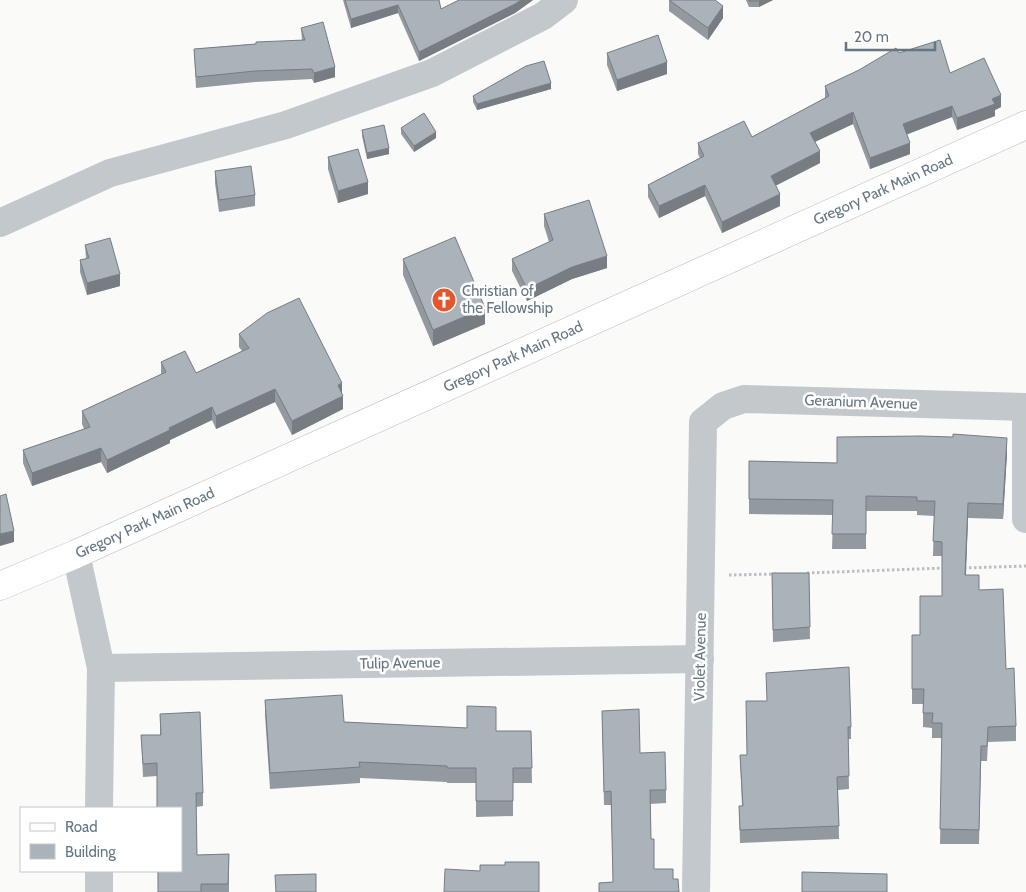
<svg xmlns="http://www.w3.org/2000/svg" width="1026" height="892" font-family="Cabin,sans-serif">
<style>
.lines{fill:none;stroke-linecap:round;stroke-linejoin:round}
.secondary-casing{stroke:#b3babf;stroke-width:29}
.path{stroke:#bbbfc2;stroke-width:3;stroke-dasharray:2.5 2.5;stroke-linecap:butt}
.street{stroke:#c3c8cc;stroke-width:28}
.secondary{stroke:#fff;stroke-width:28}
.wall{fill:#929a9f}
.shaded-wall{fill:#777d82}
.building{fill:#aab3b9;stroke:#777d82}
.labels{text-anchor:middle;stroke-width:5;stroke-linejoin:round;paint-order:stroke}
.street-label{font-size:15px;fill:#657683;stroke:#fff}
.poi-label{font-size:15px;fill:#657683;stroke:#fff;text-anchor:start}
</style>
<rect width="100%" height="100%" fill="#fafaf8"/>
<g class="lines">
<defs>
<g id="secondary">
<path id="s1" d="M 0,586 L 76,554 L 1026,125"/>
</g>
</defs>
<use href="#secondary" class="secondary-casing"/>
<g class="path">
<path d="M 964,568 L 1026,566"/>
<path d="M 807,573 L 945,568"/>
<path d="M 729,575 L 776,574"/>
</g>
<g class="street">
<path d="M 0,223 L 110,173 L 286,125 L 432,73 L 543,16 L 564,0"/>
<path d="M 1026,407 L 1026,519"/>
<path d="M 76,554 L 101,668 L 99,808"/>
<path d="M 101,668 L 700,659"/>
<path d="M 99,892 L 99,871"/>
<path d="M 696,892 L 703,422 L 723,406 L 744,399 L 1026,407"/>
</g>
<use href="#secondary" class="secondary"/>
</g>
<g class="wall">
<path d="M 343,0 L 439,0 L 441,9 L 459,0 L 533,0 L 515,13 L 419,61 L 398,13 L 351,28 Z"/>
<path d="M 669,0 L 723,18 L 708,40 L 669,11 Z"/>
<path d="M 746,0 L 773,0 L 759,7 L 749,7 Z"/>
<path d="M 301,28 L 335,77 L 314,83 L 312,79 L 255,82 L 196,88 L 194,49 L 302,40 Z"/>
<path d="M 607,53 L 667,74 L 617,91 L 607,65 Z"/>
<path d="M 899,53 L 950,73 L 1001,107 L 995,110 L 995,116 L 957,130 L 952,117 L 906,134 L 910,154 L 870,169 L 853,124 L 815,142 L 820,163 L 775,186 L 780,206 L 722,233 L 705,196 L 659,218 L 648,197 L 648,185 L 700,158 L 698,154 L 698,143 L 752,137 L 825,98 L 825,86 Z"/>
<path d="M 551,89 L 477,110 L 473,102 L 473,96 Z"/>
<path d="M 401,128 L 436,138 L 414,152 L 401,134 Z"/>
<path d="M 362,130 L 389,154 L 367,159 L 362,136 Z"/>
<path d="M 328,157 L 368,194 L 338,203 L 328,169 Z"/>
<path d="M 215,171 L 255,195 L 255,206 L 219,212 L 215,183 Z"/>
<path d="M 544,214 L 607,268 L 572,279 L 527,301 L 512,271 L 512,259 L 549,242 L 544,226 Z"/>
<path d="M 85,245 L 120,286 L 87,295 L 80,272 L 80,260 L 86,259 Z"/>
<path d="M 403,259 L 485,324 L 433,346 L 403,275 Z"/>
<path d="M 239,334 L 342,392 L 343,409 L 292,435 L 275,402 L 216,429 L 212,420 L 170,440 L 170,443 L 107,473 L 101,462 L 32,486 L 23,463 L 23,450 L 84,429 L 82,424 L 82,411 L 161,375 L 161,362 L 196,373 L 242,351 L 239,347 Z"/>
<path d="M 1007,453 L 1003,519 L 968,518 L 966,575 L 979,590 L 1006,669 L 1016,726 L 1016,741 L 988,742 L 987,761 L 981,761 L 979,844 L 940,844 L 942,738 L 932,738 L 932,728 L 923,727 L 923,704 L 912,704 L 912,635 L 920,635 L 942,596 L 942,556 L 933,556 L 934,516 L 917,515 L 917,511 L 866,511 L 866,549 L 832,549 L 833,515 L 749,514 L 749,461 L 837,463 Z"/>
<path d="M 772,573 L 809,573 L 810,639 L 773,642 Z"/>
<path d="M 265,700 L 344,722 L 467,728 L 496,731 L 531,731 L 532,783 L 513,783 L 513,816 L 476,817 L 476,783 L 447,783 L 447,782 L 360,778 L 360,783 L 270,789 L 265,715 Z"/>
<path d="M 767,701 L 851,727 L 851,739 L 848,739 L 849,789 L 838,790 L 839,839 L 740,843 L 739,806 L 742,806 L 740,755 L 747,755 Z"/>
<path d="M 602,711 L 640,753 L 666,790 L 666,803 L 650,804 L 651,839 L 654,869 L 673,879 L 679,892 L 599,892 L 599,883 L 613,882 L 611,805 L 604,805 Z"/>
<path d="M 160,714 L 203,793 L 203,806 L 196,807 L 197,855 L 229,854 L 229,892 L 158,892 L 157,776 L 143,777 L 141,735 L 160,735 Z"/>
</g>
<g class="shaded-wall">
<path d="M 521,0 L 533,0 L 515,13 L 419,61 L 419,52 Z"/>
<path d="M 761,0 L 773,0 L 759,7 L 759,1 Z"/>
<path d="M 398,5 L 398,13 L 351,28 L 351,19 Z"/>
<path d="M 723,6 L 723,18 L 708,40 L 708,28 Z"/>
<path d="M 667,62 L 667,74 L 617,91 L 617,80 Z"/>
<path d="M 335,67 L 335,77 L 314,83 L 314,73 Z"/>
<path d="M 551,83 L 551,89 L 477,110 L 477,104 Z"/>
<path d="M 1001,95 L 1001,107 L 995,110 L 995,116 L 957,130 L 957,118 L 992,99 Z"/>
<path d="M 952,106 L 952,117 L 903,136 L 903,124 Z"/>
<path d="M 853,112 L 853,124 L 810,144 L 810,133 Z"/>
<path d="M 436,132 L 436,138 L 414,152 L 414,146 Z"/>
<path d="M 910,143 L 910,154 L 870,169 L 870,158 Z"/>
<path d="M 389,148 L 389,154 L 367,159 L 367,153 Z"/>
<path d="M 820,151 L 820,163 L 771,188 L 771,176 Z"/>
<path d="M 368,182 L 368,194 L 338,203 L 338,191 Z"/>
<path d="M 705,185 L 705,196 L 659,218 L 659,206 Z"/>
<path d="M 780,194 L 780,206 L 722,233 L 722,222 Z"/>
<path d="M 607,256 L 607,268 L 572,279 L 527,301 L 527,289 L 572,267 Z"/>
<path d="M 120,274 L 120,286 L 87,295 L 87,283 Z"/>
<path d="M 485,308 L 485,324 L 433,346 L 433,330 Z"/>
<path d="M 342,383 L 342,397 L 343,396 L 343,409 L 292,435 L 292,421 L 338,385 Z"/>
<path d="M 275,389 L 275,402 L 216,429 L 216,416 Z"/>
<path d="M 212,407 L 212,420 L 170,440 L 170,443 L 107,473 L 107,460 L 169,428 Z"/>
<path d="M 1007,438 L 1007,453 L 1003,519 L 1003,504 Z"/>
<path d="M 101,448 L 101,462 L 32,486 L 32,473 Z"/>
<path d="M 968,503 L 968,518 L 965,590 L 965,575 Z"/>
<path d="M 14,531 L 14,542 L 0,546 L 0,534 Z"/>
</g>
<g class="building">
<path d="M 345,0 L 439,0 L 441,9 L 459,0 L 521,0 L 515,4 L 419,52 L 398,5 L 351,19 Z"/>
<path d="M 669,0 L 715,0 L 723,6 L 708,28 Z"/>
<path d="M 749,0 L 761,0 L 759,1 L 749,1 Z"/>
<path d="M 323,22 L 335,67 L 314,73 L 312,69 L 255,71 L 196,77 L 194,49 L 256,44 L 256,42 L 305,40 L 301,28 Z"/>
<path d="M 658,35 L 667,62 L 617,80 L 607,53 Z"/>
<path d="M 940,40 L 950,73 L 984,58 L 1001,95 L 992,99 L 995,104 L 957,118 L 952,106 L 903,124 L 910,143 L 870,158 L 853,112 L 810,133 L 820,151 L 771,176 L 780,194 L 722,222 L 705,185 L 659,206 L 648,185 L 704,156 L 698,143 L 744,121 L 752,137 L 829,96 L 825,86 L 859,70 L 896,48 L 899,53 Z"/>
<path d="M 544,61 L 551,83 L 477,104 L 473,96 L 526,66 Z"/>
<path d="M 424,113 L 436,132 L 414,146 L 401,128 Z"/>
<path d="M 384,125 L 389,148 L 367,153 L 362,130 Z"/>
<path d="M 358,149 L 368,182 L 338,191 L 328,157 Z"/>
<path d="M 251,166 L 255,195 L 219,200 L 215,171 Z"/>
<path d="M 589,200 L 607,256 L 572,267 L 527,289 L 512,259 L 553,240 L 544,214 Z"/>
<path d="M 455,237 L 485,308 L 433,330 L 403,259 Z"/>
<path d="M 110,238 L 120,274 L 87,283 L 80,260 L 89,258 L 85,245 Z"/>
<path d="M 299,298 L 342,383 L 338,385 L 343,396 L 292,421 L 275,389 L 216,416 L 212,407 L 169,428 L 170,430 L 107,460 L 101,448 L 32,473 L 23,450 L 90,427 L 82,411 L 166,372 L 161,362 L 185,351 L 196,373 L 249,348 L 239,334 L 267,313 Z"/>
<path d="M 953,434 L 1007,438 L 1003,504 L 968,503 L 965,575 L 979,575 L 979,590 L 1003,589 L 1006,669 L 1014,668 L 1016,726 L 988,727 L 987,746 L 981,746 L 979,830 L 940,829 L 942,723 L 932,723 L 933,713 L 923,713 L 924,689 L 912,689 L 912,635 L 920,635 L 920,596 L 942,596 L 942,542 L 933,541 L 935,501 L 917,501 L 917,497 L 866,496 L 866,534 L 832,534 L 833,500 L 749,499 L 749,461 L 837,463 L 837,437 L 920,436 L 953,437 Z"/>
<path d="M 6,494 L 14,531 L 0,534 L 0,496 Z"/>
<path d="M 772,573 L 809,573 L 810,627 L 773,630 Z"/>
<path d="M 849,667 L 851,727 L 848,727 L 849,776 L 837,777 L 839,826 L 740,830 L 739,806 L 743,806 L 740,755 L 747,755 L 746,701 L 767,701 L 766,673 Z"/>
<path d="M 342,695 L 344,722 L 467,728 L 467,706 L 496,707 L 496,731 L 531,731 L 532,768 L 513,768 L 513,801 L 476,801 L 476,768 L 447,768 L 447,766 L 359,762 L 360,767 L 270,773 L 265,700 Z"/>
<path d="M 639,709 L 640,753 L 665,752 L 666,790 L 650,790 L 651,839 L 654,839 L 654,869 L 673,869 L 673,879 L 678,879 L 679,892 L 599,892 L 599,883 L 613,882 L 611,791 L 604,792 L 602,711 Z"/>
<path d="M 200,712 L 203,793 L 196,793 L 197,855 L 229,854 L 228,884 L 201,884 L 201,892 L 158,892 L 158,871 L 181,871 L 181,808 L 157,808 L 157,763 L 143,764 L 141,735 L 161,735 L 160,714 Z"/>
<path d="M 505,862 L 539,862 L 539,892 L 444,892 L 445,869 L 480,871 L 480,865 L 505,865 Z"/>
<path d="M 802,872 L 887,874 L 887,892 L 802,892 Z"/>
<path d="M 316,874 L 316,892 L 276,892 L 275,875 Z"/>
</g>
<defs>
<symbol id="church-disc" viewBox="-11 -11 22 22"><circle r="9.5" fill="#e4572e" stroke="#fff"/><path d="M-1.2-6h2.4v3.5h3.3v2.4h-3.3V6h-2.4V-.1h-3.3v-2.4h3.3Z" fill="#fff"/></symbol>
</defs>
<g fill-rule="evenodd">
<use href="#church-disc" x="430" y="286" width="28" height="28"/>
</g>
<g class="labels">
<g class="street-label">
<text dy="5" stroke="none"><textPath href="#s1" startOffset="968">Gregory Park Main Road</textPath></text>
<text dy="5" stroke="none"><textPath href="#s1" startOffset="562">Gregory Park Main Road</textPath></text>
<text transform="translate(861 402) rotate(2)" y="5">Geranium Avenue</text>
<text dy="5" stroke="none"><textPath href="#s1" startOffset="158">Gregory Park Main Road</textPath></text>
<text transform="translate(700 657) rotate(-89)" y="5">Violet Avenue</text>
<text transform="translate(400 663) rotate(-1)" y="5">Tulip Avenue</text>
</g>
<g class="poi-label">
<text x="462" y="296">Christian of<tspan x="462" dy="17">the Fellowship</tspan></text>
</g>
</g>
<rect x="20" y="807" width="162" height="65" fill="#ffffff" stroke="#c1c8cd"/>
<rect x="30" y="823" width="25" height="8" fill="#ffffff" stroke="#c1c8cd"/>
<text x="65" y="832" font-size="15" fill="#657683">Road</text>
<rect x="30" y="844" width="25" height="15" fill="#aab3b9" stroke="#c1c8cd"/>
<text x="65" y="857" font-size="15" fill="#657683">Building</text>
<path d="M846 42v8h89v-8" fill="none" stroke="#657683" stroke-width="2.5"/>
<text x="854" y="42" font-size="15" fill="#657683" stroke="#ffffff" stroke-width="4" paint-order="stroke">20 m</text>
</svg>
